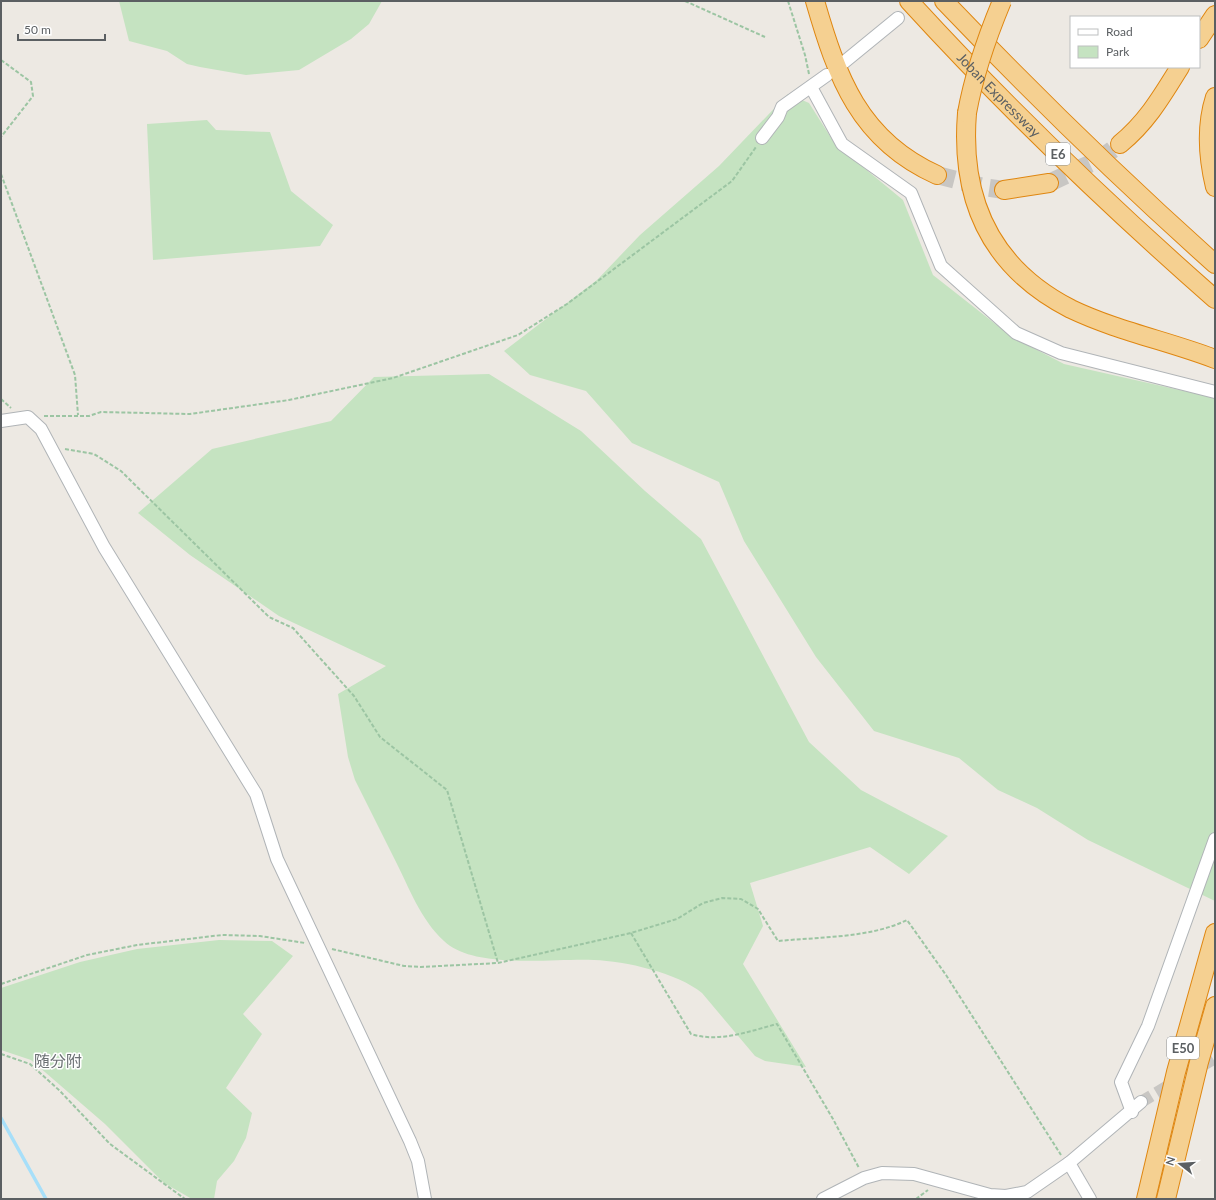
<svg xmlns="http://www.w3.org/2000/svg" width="1216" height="1200" font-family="Lato,'Noto Sans JP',sans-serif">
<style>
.green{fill:#c5e3c1}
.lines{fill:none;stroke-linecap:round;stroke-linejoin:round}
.stream{stroke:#a7dff9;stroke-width:3.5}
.minor-tunnel{stroke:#c8c6c3;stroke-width:12;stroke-dasharray:12 6;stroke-linecap:butt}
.highway-tunnel{stroke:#c8c6c3;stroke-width:18;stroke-dasharray:18 9;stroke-linecap:butt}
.minor-casing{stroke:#b0b4b7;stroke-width:14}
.highway-casing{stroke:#df8610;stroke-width:20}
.path{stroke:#9cc5a3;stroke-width:2;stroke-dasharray:4 2;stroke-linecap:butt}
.minor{stroke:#fff;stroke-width:12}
.highway{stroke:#f5d091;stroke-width:18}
.highway-bridge-casing{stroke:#df8610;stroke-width:20;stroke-linecap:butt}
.highway-bridge{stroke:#f5d091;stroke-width:18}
.labels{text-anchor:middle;stroke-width:3;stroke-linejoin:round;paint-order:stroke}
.shield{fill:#fff;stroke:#8c8f91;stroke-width:1}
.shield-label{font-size:13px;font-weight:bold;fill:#5b5f62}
.street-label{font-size:14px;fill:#5b5f62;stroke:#fff}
.quarter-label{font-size:16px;fill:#6c7174;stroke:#fff}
</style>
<rect width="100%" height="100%" fill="#ede9e3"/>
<g class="green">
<path d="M 119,1 L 382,1 L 369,24 L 351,39 L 299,70 L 246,75 L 200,67 L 187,64 L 167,51 L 129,41 Z"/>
<path d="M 788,94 L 809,103 L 835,144 L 903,200 L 933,275 L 1012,337 L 1064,364 L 1215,398 L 1215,901 L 1088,840 L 1037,808 L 998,790 L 959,758 L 874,731 L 816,657 L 744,541 L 719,482 L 632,443 L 586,391 L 530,375 L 504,351 L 597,280 L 640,235 L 719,166 Z"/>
<path d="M 207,120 L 216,130 L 270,132 L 291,191 L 333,225 L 320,246 L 153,260 L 147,124 Z"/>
<path d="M 489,374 L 581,431 L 645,491 L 701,539 L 809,742 L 861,790 L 948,836 L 909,874 L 870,847 L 750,883 L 763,926 L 743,964 L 806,1067 L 765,1061 L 755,1056 L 702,993 C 678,973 625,961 594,960 C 554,958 474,970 444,941 C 420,919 409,887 394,858 C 381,832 368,806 355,780 L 348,757 L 338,694 L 386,666 L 279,616 L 190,555 L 138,513 L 212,449 L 331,421 L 374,377 Z"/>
<path d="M 219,940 L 272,941 L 293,956 L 243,1014 L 262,1034 L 226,1088 L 252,1113 L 246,1138 L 234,1161 L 217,1181 L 214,1199 L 192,1199 L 164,1183 L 105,1124 L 31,1060 L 1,1050 L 1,988 L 80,962 L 137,949 Z"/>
</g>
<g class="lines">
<path class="stream" d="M 1,1118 L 46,1199"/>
<path class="minor-tunnel" d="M 1141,1102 L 1215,1058"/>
<g class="highway-tunnel">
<path d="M 937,175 L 984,187 L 1004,190"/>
<path d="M 1049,183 L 1100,159 L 1120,144"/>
</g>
<defs>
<g id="minor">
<path d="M 843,63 L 898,18"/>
<path d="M 811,87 L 842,144 L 911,193 L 941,266 L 1016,333 L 1061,353 L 1215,392"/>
<path d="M 762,138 L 778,117 L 782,107 L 827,75"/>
<path d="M 1,421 L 28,417 L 41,429 L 104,547 L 256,794 L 277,859 L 410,1141 L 418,1161 L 425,1199"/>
<path d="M 1132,1112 L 1121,1082 L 1148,1026 L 1215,839"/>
<path d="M 1069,1163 L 1090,1199"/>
<path d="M 823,1199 L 864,1178 L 882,1173 L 914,1174 L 990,1195 L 1006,1196 L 1027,1192 L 1069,1163 L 1141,1102"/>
</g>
<g id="highway">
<path d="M 815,1 C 837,77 859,140 937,175"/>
<path id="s1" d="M 909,1 C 1005,106 1108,205 1215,299"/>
<path d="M 944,1 C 1031,92 1121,180 1215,264"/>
<path d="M 1199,39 L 1215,15"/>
<path d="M 1215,97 C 1206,125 1208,158 1215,187"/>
<path d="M 967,113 C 960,200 991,268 1071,309 C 1117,331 1168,341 1215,359"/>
<path d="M 1120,144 C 1147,122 1162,96 1180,67"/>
<path d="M 1004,190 L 1049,183"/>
<path d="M 1146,1199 L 1176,1072 L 1215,933"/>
<path d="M 1166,1199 L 1199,1062 L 1215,1006"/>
</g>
</defs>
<use href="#minor" class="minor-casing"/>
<use href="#highway" class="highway-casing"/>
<g class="path">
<path d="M 685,1 L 765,37"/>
<path d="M 788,1 L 805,55 L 809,74"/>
<path d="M 1,60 L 31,82 L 33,96 L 1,137"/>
<path d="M 1,174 L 75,375 L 78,415"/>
<path d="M 1,399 L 11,408"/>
<path d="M 44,416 L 89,416 L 101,412 L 190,414 L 289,400 L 393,378 L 518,335 L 567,304 L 732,181 L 756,147"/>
<path d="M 65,449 L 94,454 L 121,471 L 269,617 L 293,628 L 354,696 L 380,737 L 447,790 L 498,963"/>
<path d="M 631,933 L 691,1034 C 719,1043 750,1031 777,1024 L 833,1119 L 859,1168"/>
<path d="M 332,949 L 404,966 L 421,967 L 498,963 L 631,933 L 677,919 L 703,903 L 722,898 L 741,899 L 758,909 L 778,941 C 818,937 871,938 907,920 L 946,975 L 1061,1155"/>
<path d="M 1,984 L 87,955 L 137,945 L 222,935 L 260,936 L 305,943"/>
<path d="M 1,1054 L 30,1064 L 60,1091 L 110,1144 L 185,1199"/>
<path d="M 916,1199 L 928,1190"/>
</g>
<use href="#minor" class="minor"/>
<use href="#highway" class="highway"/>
<defs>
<path id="highway-bridge" d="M 967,113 C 974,74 987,37 1002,1"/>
</defs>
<use href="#highway-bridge" class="highway-bridge-casing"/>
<use href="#highway-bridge" class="highway-bridge"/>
</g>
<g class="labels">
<g class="shield">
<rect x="1046" y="143" width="24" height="22" rx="3"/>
<rect x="1167" y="1037" width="32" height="22" rx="3"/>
</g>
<g class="shield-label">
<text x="1058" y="159">E6</text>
<text x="1183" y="1053">E50</text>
</g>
<g class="street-label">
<text dy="5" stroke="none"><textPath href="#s1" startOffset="130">Joban Expressway</textPath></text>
</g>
<g class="quarter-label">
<text x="58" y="1067">随分附</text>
</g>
</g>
<rect width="1216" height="1200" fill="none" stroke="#5b5f62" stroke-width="4"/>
<rect x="1070" y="16" width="130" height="52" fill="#ffffff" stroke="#bdbfc0"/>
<rect x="1078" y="29" width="20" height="6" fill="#ffffff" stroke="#bdbfc0"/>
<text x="1106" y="36" font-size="12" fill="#5b5f62">Road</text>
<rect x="1078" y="46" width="20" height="12" fill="#c5e3c1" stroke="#bdbfc0"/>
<text x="1106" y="56" font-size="12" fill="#5b5f62">Park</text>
<g transform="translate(1180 1164) rotate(287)" stroke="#ffffff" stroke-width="3" paint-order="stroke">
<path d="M0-3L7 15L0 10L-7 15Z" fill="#5b5f62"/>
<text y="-6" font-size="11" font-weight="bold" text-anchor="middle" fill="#5b5f62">N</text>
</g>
<path d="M18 34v6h87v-6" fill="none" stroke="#5b5f62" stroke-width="2"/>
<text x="24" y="34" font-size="12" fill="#5b5f62" stroke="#ffffff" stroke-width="3" paint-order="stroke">50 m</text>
</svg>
